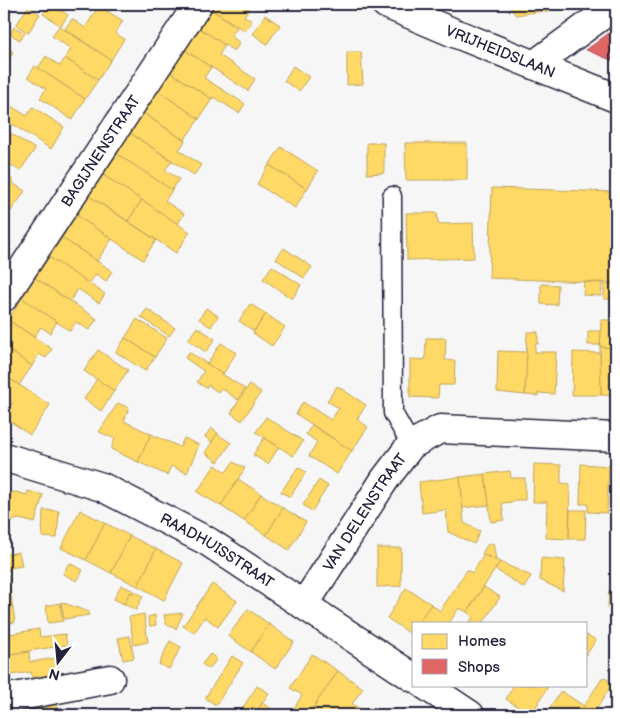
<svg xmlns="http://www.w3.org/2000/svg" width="620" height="719" font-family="'Balsamiq Sans',sans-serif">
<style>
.homes{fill:#ffd966;stroke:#bda259}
.shops{fill:#e06666;stroke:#a75259}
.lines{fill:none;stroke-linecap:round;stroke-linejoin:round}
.lane-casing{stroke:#22223b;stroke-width:21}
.street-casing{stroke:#22223b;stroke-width:31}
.secondary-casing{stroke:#22223b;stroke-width:31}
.lane{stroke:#fff;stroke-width:18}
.street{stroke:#fff;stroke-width:28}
.secondary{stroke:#fff;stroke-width:28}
.labels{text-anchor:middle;stroke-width:5;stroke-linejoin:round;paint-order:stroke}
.street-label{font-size:15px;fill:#22223b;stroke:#fff}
</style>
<rect width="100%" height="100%" fill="#f6f6f7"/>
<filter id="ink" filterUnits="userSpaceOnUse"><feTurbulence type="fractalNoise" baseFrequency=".02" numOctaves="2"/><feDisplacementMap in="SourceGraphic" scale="10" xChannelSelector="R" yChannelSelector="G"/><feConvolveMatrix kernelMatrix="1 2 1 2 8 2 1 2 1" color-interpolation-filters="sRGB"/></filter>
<g filter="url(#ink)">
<g class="homes">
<path d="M 51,4 L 68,15 L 61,26 L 43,14 Z"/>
<path d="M 215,4 L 252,4 L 244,16 L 252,21 L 245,31 L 211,9 Z"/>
<path d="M 507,4 L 538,4 L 543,11 L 516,15 Z"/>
<path d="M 539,4 L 559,4 L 546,13 Z"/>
<path d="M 99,6 L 123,21 L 115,33 L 124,39 L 111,60 L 65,29 L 72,19 L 85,28 Z"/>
<path d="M 28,7 L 40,14 L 28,33 L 16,25 Z"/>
<path d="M 211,9 L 237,27 L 231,36 L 240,43 L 234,51 L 199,28 Z"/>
<path d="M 265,15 L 280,25 L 267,44 L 253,34 Z"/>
<path d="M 59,26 L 111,60 L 98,80 L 65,58 L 71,49 L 52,36 Z"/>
<path d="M 14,27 L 25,33 L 20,40 L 10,34 Z"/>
<path d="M 199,28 L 225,45 L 219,55 L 255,79 L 248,91 L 185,50 Z"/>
<path d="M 5,47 L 13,52 L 4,67 L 4,49 Z"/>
<path d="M 185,50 L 211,67 L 204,78 L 245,104 L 239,113 L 213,97 L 212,99 L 170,72 Z"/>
<path d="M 347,52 L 361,52 L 363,84 L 347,85 Z"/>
<path d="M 46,56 L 60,66 L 65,58 L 98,80 L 85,99 L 38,68 Z"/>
<path d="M 35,66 L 85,99 L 72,120 L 40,98 L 46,89 L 28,77 Z"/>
<path d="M 293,66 L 309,77 L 299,91 L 284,81 Z"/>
<path d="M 170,72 L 212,99 L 199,119 L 158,91 Z"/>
<path d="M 158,91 L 199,119 L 184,140 L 143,113 Z"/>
<path d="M 11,106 L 27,116 L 33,107 L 64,127 L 51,149 L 4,119 Z"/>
<path d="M 143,113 L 185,141 L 179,150 L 201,165 L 194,175 L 130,133 Z"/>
<path d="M 4,129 L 35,149 L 20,171 L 4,160 Z"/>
<path d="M 130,133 L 172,161 L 165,170 L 179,179 L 172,190 L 117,154 Z"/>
<path d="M 367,143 L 384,143 L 384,173 L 367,174 Z"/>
<path d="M 405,143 L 467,143 L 467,180 L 406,180 Z"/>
<path d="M 281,147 L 318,171 L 307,189 L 269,165 Z"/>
<path d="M 117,154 L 172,190 L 165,201 L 184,214 L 178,224 L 103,175 Z"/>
<path d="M 269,165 L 307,189 L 295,208 L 257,184 Z"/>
<path d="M 4,174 L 14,181 L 12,183 L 25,191 L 11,211 L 4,206 Z"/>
<path d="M 103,175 L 142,200 L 128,221 L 89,196 Z"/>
<path d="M 492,188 L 616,192 L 616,283 L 489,278 Z"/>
<path d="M 89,196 L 156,240 L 143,260 L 76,215 Z"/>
<path d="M 142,200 L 190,232 L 176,253 L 128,221 Z"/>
<path d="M 406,213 L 437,213 L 438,224 L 473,223 L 474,258 L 407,260 Z"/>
<path d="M 76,215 L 112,239 L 97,261 L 62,238 Z"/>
<path d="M 62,238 L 112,271 L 106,281 L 96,274 L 89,284 L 49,257 Z"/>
<path d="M 284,248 L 312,267 L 304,278 L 276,259 Z"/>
<path d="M 49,257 L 105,294 L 99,303 L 78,289 L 70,301 L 35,278 Z"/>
<path d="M 272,266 L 301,285 L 292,299 L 263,279 Z"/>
<path d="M 35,278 L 97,319 L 89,330 L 76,322 L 70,331 L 22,298 Z"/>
<path d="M 584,282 L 602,283 L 601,296 L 583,295 Z"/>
<path d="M 541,284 L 558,285 L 557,305 L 541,304 Z"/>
<rect x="604" y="284" width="12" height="15"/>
<path d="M 22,298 L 57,322 L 50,333 L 41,327 L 34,337 L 8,320 Z"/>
<path d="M 250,304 L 266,314 L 254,331 L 239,321 Z"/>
<path d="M 206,308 L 218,316 L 211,327 L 199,319 Z"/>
<path d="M 147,309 L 175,328 L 169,336 L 141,317 Z"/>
<path d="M 266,314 L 285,327 L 272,346 L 253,333 Z"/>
<path d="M 137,319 L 167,338 L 155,357 L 125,338 Z"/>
<path d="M 8,320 L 52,349 L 46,358 L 39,354 L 32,366 L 4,347 L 4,326 Z"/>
<path d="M 601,320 L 616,320 L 615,348 L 600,347 Z"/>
<path d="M 197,327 L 215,339 L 206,352 L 188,340 Z"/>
<path d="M 588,331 L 601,331 L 600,345 L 588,345 Z"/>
<path d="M 527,332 L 538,332 L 538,344 L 535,344 L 535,352 L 556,352 L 554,394 L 538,393 L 538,396 L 525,395 Z"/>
<path d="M 125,338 L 155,357 L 145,371 L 116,352 Z"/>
<path d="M 426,338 L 446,338 L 445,360 L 455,361 L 454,385 L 439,385 L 438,398 L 410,397 L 410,359 L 425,360 Z"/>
<path d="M 221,343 L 236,353 L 223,374 L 207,364 Z"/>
<path d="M 4,347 L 32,366 L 19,385 L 4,375 Z"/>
<path d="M 600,347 L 614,348 L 614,370 L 616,371 L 616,396 L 601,395 Z"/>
<path d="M 98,350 L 128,370 L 114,391 L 84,371 Z"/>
<path d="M 498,351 L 527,352 L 525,395 L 497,392 Z"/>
<path d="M 189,352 L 245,389 L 238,400 L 221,388 L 218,392 L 208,385 L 206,388 L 197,382 L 204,371 L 185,358 Z"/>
<path d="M 573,352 L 600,353 L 601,395 L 572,395 Z"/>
<path d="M 4,375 L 50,405 L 30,435 L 4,417 L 12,403 L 6,399 L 4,402 Z"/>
<path d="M 97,379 L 114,391 L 101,411 L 84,399 Z"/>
<path d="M 249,385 L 261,392 L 242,421 L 231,413 Z"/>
<path d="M 337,386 L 366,405 L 357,419 L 368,427 L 352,451 L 296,414 L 303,402 L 331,420 L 339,408 L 327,401 Z"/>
<path d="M 118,403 L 129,408 L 124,421 L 151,434 L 138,462 L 111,449 L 115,439 L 99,432 Z"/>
<path d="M 266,417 L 303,441 L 293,456 L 256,432 Z"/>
<path d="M 312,425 L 352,451 L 337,474 L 309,456 L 317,442 L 306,434 Z"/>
<path d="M 211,428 L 218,433 L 212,442 L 205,437 Z"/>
<path d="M 151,434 L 180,447 L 184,438 L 199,445 L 187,473 L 171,466 L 167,475 L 138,462 Z"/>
<path d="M 217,434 L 231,443 L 218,462 L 205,453 Z"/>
<path d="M 264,438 L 279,447 L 268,464 L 253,455 Z"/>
<path d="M 233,462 L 245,468 L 221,506 L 197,492 L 215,465 L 226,472 Z"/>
<path d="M 534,464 L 561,465 L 561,483 L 570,484 L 569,539 L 546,538 L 547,502 L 533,502 Z"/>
<path d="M 581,464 L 609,466 L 607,513 L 588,512 L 588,504 L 580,504 Z"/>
<path d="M 298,467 L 306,472 L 290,497 L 281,492 Z"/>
<path d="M 510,471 L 511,478 L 525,478 L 525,500 L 514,500 L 514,502 L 502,503 L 504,520 L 491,522 L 485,474 Z"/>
<path d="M 485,474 L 489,505 L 462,508 L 460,477 Z"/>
<path d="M 460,477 L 464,523 L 480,531 L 474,544 L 448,532 L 446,510 L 422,513 L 419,482 Z"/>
<path d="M 6,479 L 9,493 L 16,492 L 27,495 L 28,491 L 43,495 L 35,523 L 20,519 L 4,522 L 4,480 Z"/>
<path d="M 238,479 L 261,494 L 244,521 L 221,506 Z"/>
<path d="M 319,480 L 328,486 L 312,511 L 303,505 Z"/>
<path d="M 261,494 L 283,508 L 266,535 L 244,521 Z"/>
<path d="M 283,508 L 306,522 L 289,550 L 266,535 Z"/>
<path d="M 43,510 L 59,511 L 57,538 L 42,537 Z"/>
<path d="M 80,510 L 105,523 L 86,560 L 61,548 Z"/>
<path d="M 570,510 L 586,510 L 585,539 L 569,539 Z"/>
<path d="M 105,523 L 130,536 L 111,573 L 86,560 Z"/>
<path d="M 130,536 L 156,549 L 138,586 L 111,573 Z"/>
<path d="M 493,543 L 496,560 L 482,554 L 487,545 Z"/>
<path d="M 377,548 L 401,548 L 401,586 L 377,587 Z"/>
<path d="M 156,549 L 183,563 L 164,600 L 138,586 Z"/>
<path d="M 19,552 L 22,566 L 9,568 L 9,571 L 4,571 L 4,555 Z"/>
<path d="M 484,555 L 500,562 L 467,612 L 459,608 L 449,623 L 418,623 L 431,604 L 440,611 L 467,570 L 472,573 Z"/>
<path d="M 541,558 L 565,560 L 563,591 L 540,580 Z"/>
<path d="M 500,562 L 531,576 L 524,588 L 495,569 Z"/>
<path d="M 69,563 L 83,570 L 77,581 L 63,574 Z"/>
<path d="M 4,576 L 8,576 L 15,622 L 4,624 Z"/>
<path d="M 212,584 L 237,601 L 218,627 L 205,617 L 194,633 L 183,626 Z"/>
<path d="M 121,585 L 134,591 L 132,594 L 130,592 L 124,604 L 114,599 Z"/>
<path d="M 484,587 L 500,597 L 483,623 L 469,623 L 473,617 L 467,612 Z"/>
<path d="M 406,588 L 431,604 L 418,623 L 414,623 L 414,630 L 411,634 L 387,618 Z"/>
<path d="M 609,590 L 616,591 L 616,608 L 608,608 Z"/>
<path d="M 134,591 L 143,596 L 136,610 L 124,604 L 130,592 L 132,594 Z"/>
<path d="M 61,602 L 89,612 L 89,615 L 64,619 Z"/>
<path d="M 60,603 L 63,621 L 48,623 L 46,606 Z"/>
<path d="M 248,609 L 269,624 L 251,652 L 228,636 Z"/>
<path d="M 183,613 L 176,629 L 166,624 L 164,615 Z"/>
<path d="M 144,614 L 148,642 L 134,645 L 129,617 Z"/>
<path d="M 155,615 L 156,625 L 150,626 L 148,617 Z"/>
<path d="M 269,624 L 294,642 L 275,669 L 251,652 Z"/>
<path d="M 39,629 L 40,637 L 65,634 L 67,645 L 4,655 L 4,635 Z"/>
<path d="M 587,635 L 596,640 L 586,655 L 586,636 Z"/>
<path d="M 130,636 L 134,658 L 123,660 L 118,638 Z"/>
<path d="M 170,641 L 181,647 L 169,669 L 159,664 Z"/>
<path d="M 29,652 L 30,662 L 57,658 L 59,673 L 32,678 L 31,672 L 4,676 L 4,656 Z"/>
<path d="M 210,654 L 217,659 L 209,669 L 202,664 Z"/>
<path d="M 312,654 L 338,671 L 308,715 L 290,715 L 302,695 L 290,688 Z"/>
<path d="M 232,656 L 243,663 L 216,705 L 205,698 Z"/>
<path d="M 338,671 L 363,688 L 352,704 L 362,710 L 359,715 L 331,715 L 328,714 L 327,715 L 308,715 Z"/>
<path d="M 603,677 L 613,683 L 594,713 L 598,715 L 578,715 Z"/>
<path d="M 514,685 L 549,685 L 531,715 L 506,699 Z"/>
<path d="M 257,686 L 269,693 L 262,703 L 255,715 L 238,715 Z"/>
<path d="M 561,691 L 584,706 L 578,715 L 545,715 Z"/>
<path d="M 262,703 L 276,712 L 274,715 L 255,715 Z"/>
<path d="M 56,705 L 58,715 L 6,715 Z"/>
</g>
<path class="shops" d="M 616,28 L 616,62 L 586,50 Z"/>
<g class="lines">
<defs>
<path id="lane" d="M 392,196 L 393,413 L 411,445"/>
<g id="street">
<path d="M 534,65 L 616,5"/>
<path id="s1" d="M 4,297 L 198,4"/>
<path id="s2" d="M 4,457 L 102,487 L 207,541 L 414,678"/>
<path id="s3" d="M 304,605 L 385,479 L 411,445 L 440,429 L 616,437"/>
<path d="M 425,685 L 470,715"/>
<path d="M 4,699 L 110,679"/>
</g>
<g id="secondary">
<path id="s4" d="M 386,4 L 452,32 L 616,98"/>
</g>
</defs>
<use href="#lane" class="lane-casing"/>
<use href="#street" class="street-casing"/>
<use href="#secondary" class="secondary-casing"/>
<use href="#lane" class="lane"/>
<use href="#street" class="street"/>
<use href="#secondary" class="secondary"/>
</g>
</g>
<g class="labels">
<g class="street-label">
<text dy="5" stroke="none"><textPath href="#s4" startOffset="124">VRIJHEIDSLAAN</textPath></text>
<text dy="5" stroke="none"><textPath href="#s1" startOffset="175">BAGIJNENSTRAAT</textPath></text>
<text dy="5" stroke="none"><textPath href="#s3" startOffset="111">VAN DELENSTRAAT</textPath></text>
<text dy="5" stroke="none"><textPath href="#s2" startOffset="234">RAADHUISSTRAAT</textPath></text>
</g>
</g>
<rect width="620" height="719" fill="none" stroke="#fff" stroke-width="20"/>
<rect x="10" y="10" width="600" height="699" fill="none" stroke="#22223b" stroke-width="2" filter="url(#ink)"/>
<rect x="412" y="622" width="175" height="65" fill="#ffffff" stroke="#a7a7b1"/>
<rect x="422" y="634" width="25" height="15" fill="#ffd966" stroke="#a7a7b1"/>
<text x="458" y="646" font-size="15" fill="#22223b">Homes</text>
<rect x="422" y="659" width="25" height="15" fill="#e06666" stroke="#a7a7b1"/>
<text x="458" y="672" font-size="15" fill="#22223b">Shops</text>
<g transform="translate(58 662) rotate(196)" stroke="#ffffff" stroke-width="4" paint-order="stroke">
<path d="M0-4L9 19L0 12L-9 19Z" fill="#22223b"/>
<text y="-8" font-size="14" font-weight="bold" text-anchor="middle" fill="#22223b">N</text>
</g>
</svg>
